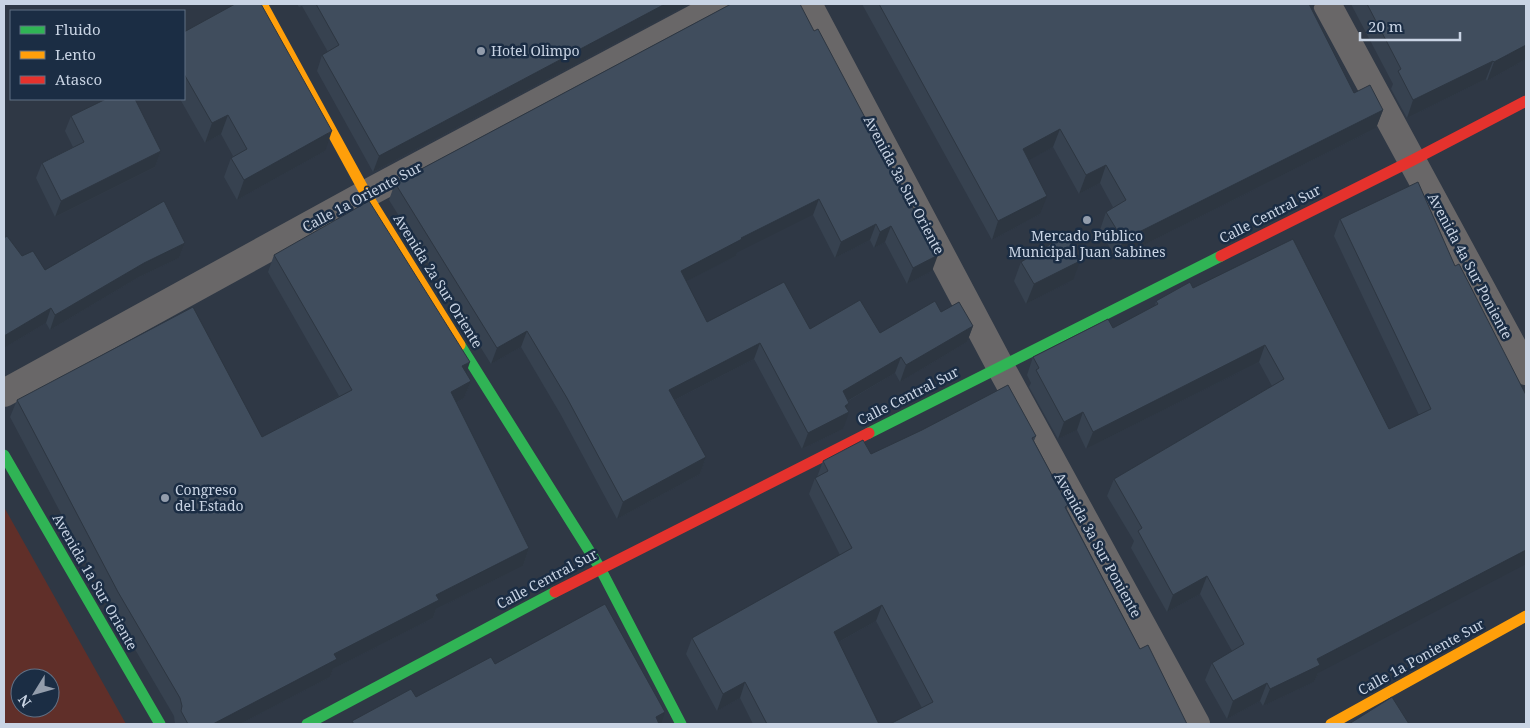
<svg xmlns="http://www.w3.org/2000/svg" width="1530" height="728" font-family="'Noto Serif',serif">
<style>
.green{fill:#602f29;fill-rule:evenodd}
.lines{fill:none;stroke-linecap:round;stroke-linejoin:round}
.street{stroke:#696768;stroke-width:28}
.fast{stroke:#30b455;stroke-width:11}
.slow{stroke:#ff9f0a;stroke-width:11}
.jam{stroke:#e5322d;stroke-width:11}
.wall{fill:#374250}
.shaded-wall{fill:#2d3641}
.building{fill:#404d5d;stroke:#2d3641}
.poi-dot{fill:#939dac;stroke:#1b2d44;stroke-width:2}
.labels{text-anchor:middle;stroke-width:5;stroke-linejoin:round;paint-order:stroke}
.poi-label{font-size:14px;fill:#c9d4e4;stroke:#1b2d44;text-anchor:start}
.street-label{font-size:14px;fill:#c9d4e4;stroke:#1b2d44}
</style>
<rect width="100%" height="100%" fill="#2f3845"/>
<path class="green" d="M 4,507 L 126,724 L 4,724 ZM 20,678 L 50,678 L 50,708 L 20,708 Z"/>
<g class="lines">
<g class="street">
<path d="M 808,4 L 1000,366 L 1196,724"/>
<path d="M 1327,4 L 1526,371"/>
<path d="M 4,393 L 366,194 L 722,4"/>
</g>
<g class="fast">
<path d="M 460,345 L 600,568 L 681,724"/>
<path d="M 869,433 L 1221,256"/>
<path d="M 4,455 L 160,724"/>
<path d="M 307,724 L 555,592"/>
</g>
<g class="slow">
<path d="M 262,4 L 366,194 L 460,345"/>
<path d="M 1331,724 L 1526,616"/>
</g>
<g class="jam">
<path d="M 1221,256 L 1413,160 L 1526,101"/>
<path d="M 555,592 L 869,433"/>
</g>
</g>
<g class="wall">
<path d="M 297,4 L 689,4 L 373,172 L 317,71 L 322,55 L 328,52 L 302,6 L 299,7 Z"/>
<path d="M 731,4 L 932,271 L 907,284 L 885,242 L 874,248 L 870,240 L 835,258 L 813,215 L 737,253 L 736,256 L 686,281 L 707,322 L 880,333 L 941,312 L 973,326 L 967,342 L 900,382 L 895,373 L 848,401 L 849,403 L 847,409 L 843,429 L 802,449 L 754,359 L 675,400 L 706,457 L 700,474 L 617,519 L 561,415 L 521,347 L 491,364 L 389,200 L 395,183 Z"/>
<path d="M 862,4 L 1315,4 L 1312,9 L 1354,93 L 1383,110 L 1376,128 L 1116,259 L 1100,230 L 1106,212 L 1113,207 L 1100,183 L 1079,194 L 1053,147 L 1028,160 L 1040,214 L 992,240 Z"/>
<path d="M 1351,4 L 1526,4 L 1526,59 L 1487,81 L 1486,79 L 1407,118 L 1391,89 L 1393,84 Z"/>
<path d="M 184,32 L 325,151 L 237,200 L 224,177 L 231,158 L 233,156 L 221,134 L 205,143 L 180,99 L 184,99 Z"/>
<path d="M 71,116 L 161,151 L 155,167 L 55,217 L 36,178 L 42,163 L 73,147 L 65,131 Z"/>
<path d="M 1340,219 L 1455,266 L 1526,395 L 1318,673 L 1314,682 L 1263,706 L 1260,701 L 1227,719 L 1205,680 L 1212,663 L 1232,651 L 1200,594 L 1167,612 L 1131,548 L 1134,541 L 1107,496 L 1114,479 L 1272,386 L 1259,362 L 1086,449 L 1077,430 L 1058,439 L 1029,387 L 1031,383 L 1027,375 L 1033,357 L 1113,328 L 1155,306 L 1156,301 L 1193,288 L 1389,429 L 1419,415 L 1334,236 Z"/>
<path d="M 4,238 L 22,256 L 45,270 L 185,243 L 179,258 L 139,277 L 50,330 L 46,323 L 4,348 Z"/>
<path d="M 274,255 L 466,373 L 471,381 L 464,398 L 456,403 L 529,548 L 523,566 L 436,609 L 433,618 L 333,669 L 330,677 L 240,724 L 175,724 L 174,716 L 112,610 L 10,417 L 17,400 L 262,437 L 339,396 L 268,272 Z"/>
<path d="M 1021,262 L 1073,280 L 1026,304 L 1014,281 Z"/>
<path d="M 1036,436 L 1034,441 L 1068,505 L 1067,509 L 1140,649 L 1187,724 L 922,708 L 876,621 L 839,642 L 879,724 L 753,724 L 740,698 L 717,711 L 686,654 L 692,638 L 840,555 L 809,494 L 815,478 L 817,477 L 823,461 L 871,454 Z"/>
</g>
<g class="shaded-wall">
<path d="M 665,4 L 689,4 L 373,172 L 379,156 Z"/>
<path d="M 1304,4 L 1315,4 L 1313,9 L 1299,16 Z"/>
<path d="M 1526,45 L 1526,59 L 1487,81 L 1494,62 Z"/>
<path d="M 1493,61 L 1486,79 L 1407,118 L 1413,100 Z"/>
<path d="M 1383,110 L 1376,128 L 1116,259 L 1123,240 Z"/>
<path d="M 228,115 L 221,134 L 205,143 L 212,123 Z"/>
<path d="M 1060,129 L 1053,147 L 1016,167 L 1023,149 Z"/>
<path d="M 332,131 L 325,151 L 237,200 L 244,180 Z"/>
<path d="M 161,151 L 155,167 L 55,217 L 61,201 Z"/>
<path d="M 1106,165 L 1100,183 L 1079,194 L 1086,175 Z"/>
<path d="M 1047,196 L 1040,214 L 992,240 L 998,221 Z"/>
<path d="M 819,199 L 813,215 L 737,253 L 736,256 L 675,287 L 681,271 L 741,238 Z"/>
<path d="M 876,224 L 870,240 L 835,258 L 841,242 Z"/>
<path d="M 891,226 L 885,242 L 874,248 L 880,232 Z"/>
<path d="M 185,243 L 179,258 L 139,277 L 50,330 L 55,315 L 144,263 Z"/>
<path d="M 938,255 L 932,271 L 907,284 L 913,268 Z"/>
<path d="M 1080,261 L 1073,280 L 1026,304 L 1034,284 Z"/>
<path d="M 51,308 L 46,323 L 4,348 L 4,336 Z"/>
<path d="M 973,326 L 967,342 L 900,382 L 906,365 Z"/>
<path d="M 527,331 L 521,347 L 491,364 L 497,348 Z"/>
<path d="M 760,343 L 754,359 L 663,406 L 669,390 Z"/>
<path d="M 1265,345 L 1259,362 L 1086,449 L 1093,432 Z"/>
<path d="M 901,357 L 895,373 L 837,407 L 843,391 Z"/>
<path d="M 470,362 L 464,380 L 462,366 Z"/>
<path d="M 471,381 L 464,398 L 444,410 L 451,392 Z"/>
<path d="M 849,403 L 845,414 L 849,412 L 843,429 L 802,449 L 808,433 Z"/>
<path d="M 1083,412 L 1077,430 L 1058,439 L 1064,422 Z"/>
<path d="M 706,457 L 700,474 L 617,519 L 623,502 Z"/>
<path d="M 529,548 L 523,566 L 436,609 L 433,618 L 333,669 L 330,677 L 240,724 L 213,724 L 436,595 Z"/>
<path d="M 1526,550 L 1526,564 L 1318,673 L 1314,682 L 1263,706 L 1270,689 L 1317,659 Z"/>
<path d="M 1207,576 L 1200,594 L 1167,612 L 1173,595 Z"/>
<path d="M 882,605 L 876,621 L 828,648 L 834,632 Z"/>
<path d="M 745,682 L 740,698 L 717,711 L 723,694 Z"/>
<path d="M 1267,683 L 1260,701 L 1227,719 L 1233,701 Z"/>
<path d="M 665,712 L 661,724 L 653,724 L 656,717 Z"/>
</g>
<g class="building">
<path d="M 235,4 L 261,4 L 332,131 L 244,180 L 231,158 L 247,149 L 228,115 L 212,123 L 184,74 L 184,32 Z"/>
<path d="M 316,4 L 665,4 L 379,156 L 322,55 L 339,45 Z"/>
<path d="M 731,4 L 800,4 L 814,31 L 818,29 L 938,255 L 913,268 L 891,226 L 880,232 L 876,224 L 841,242 L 819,199 L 741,238 L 742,239 L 681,271 L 707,322 L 784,282 L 810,329 L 860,300 L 880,333 L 935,301 L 941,312 L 959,302 L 973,326 L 906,365 L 901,357 L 843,391 L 849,403 L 845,406 L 849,412 L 808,433 L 760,343 L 669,390 L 706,457 L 623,502 L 567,398 L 527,331 L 497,348 L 395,183 Z"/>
<path d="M 879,4 L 1309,4 L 1354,93 L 1370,85 L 1383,110 L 1123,240 L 1106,212 L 1126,200 L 1106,165 L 1086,175 L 1060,129 L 1023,149 L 1047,196 L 998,221 Z"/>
<path d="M 1367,4 L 1526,4 L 1526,45 L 1494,62 L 1493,61 L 1413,100 L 1398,71 L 1401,69 Z"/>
<path d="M 106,99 L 135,99 L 161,151 L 61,201 L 42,163 L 84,142 L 71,116 Z"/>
<path d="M 1418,182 L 1455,266 L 1459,264 L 1526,395 L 1526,550 L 1317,659 L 1320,665 L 1270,689 L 1267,683 L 1233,701 L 1212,663 L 1244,644 L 1207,576 L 1173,595 L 1138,531 L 1142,528 L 1114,479 L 1284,379 L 1265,345 L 1093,432 L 1083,412 L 1064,422 L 1036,370 L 1039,368 L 1033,357 L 1108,319 L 1113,328 L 1158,304 L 1156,301 L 1190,282 L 1193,288 L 1293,239 L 1389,429 L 1431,409 L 1340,219 Z"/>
<path d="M 164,201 L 185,243 L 144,263 L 55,315 L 51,308 L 4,336 L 4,238 L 7,236 L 22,256 L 33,251 L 45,270 Z"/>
<path d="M 369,201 L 470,362 L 462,366 L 471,381 L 451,392 L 529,548 L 436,595 L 439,600 L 334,654 L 337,659 L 213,724 L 188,724 L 181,711 L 182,706 L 180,698 L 118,592 L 17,400 L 193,307 L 262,437 L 352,390 L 274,255 Z"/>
<path d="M 1067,234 L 1080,261 L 1034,284 L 1021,262 Z"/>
<path d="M 1008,385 L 1036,436 L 1032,438 L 1068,505 L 1065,507 L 1140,649 L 1148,645 L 1187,724 L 890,724 L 933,702 L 882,605 L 834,632 L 879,724 L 767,724 L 745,682 L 723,694 L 692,638 L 852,548 L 815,478 L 828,471 L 823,461 L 863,440 L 871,454 L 922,430 Z"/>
<path d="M 605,604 L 665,712 L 656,717 L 659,724 L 354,724 L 352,721 L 411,689 L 416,697 L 491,657 L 495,664 Z"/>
<path d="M 1392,697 L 1409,724 L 1349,724 Z"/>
</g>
<g class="poi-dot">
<circle cx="481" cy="51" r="5"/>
<circle cx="1087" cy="220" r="5"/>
<circle cx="165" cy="498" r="5"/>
</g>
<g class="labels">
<g class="poi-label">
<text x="491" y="56">Hotel Olimpo</text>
<text x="1087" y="241" text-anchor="middle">Mercado Público<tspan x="1087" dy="16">Municipal Juan Sabines</tspan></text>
<text x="175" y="495">Congreso<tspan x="175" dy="16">del Estado</tspan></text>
</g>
<g class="street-label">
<text transform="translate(904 185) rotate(62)" y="5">Avenida 3a Sur Oriente</text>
<text transform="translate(362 197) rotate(-28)" y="5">Calle 1a Oriente Sur</text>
<text transform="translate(1270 214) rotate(-27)" y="5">Calle Central Sur</text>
<text transform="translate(1470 266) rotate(62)" y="5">Avenida 4a Sur Poniente</text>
<text transform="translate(438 281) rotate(58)" y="5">Avenida 2a Sur Oriente</text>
<text transform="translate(908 396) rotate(-27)" y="5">Calle Central Sur</text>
<text transform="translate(1098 545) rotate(61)" y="5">Avenida 3a Sur Poniente</text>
<text transform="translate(547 579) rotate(-28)" y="5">Calle Central Sur</text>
<text transform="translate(95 582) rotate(60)" y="5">Avenida 1a Sur Oriente</text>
<text transform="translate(1421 657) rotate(-29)" y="5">Calle 1a Poniente Sur</text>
</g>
</g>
<rect width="1530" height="728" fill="none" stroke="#c9d4e4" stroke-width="10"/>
<rect x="10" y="10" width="175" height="90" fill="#1b2d44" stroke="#617084"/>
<rect x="20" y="26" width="25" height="8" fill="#30b455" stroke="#617084"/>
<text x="55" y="35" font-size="15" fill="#c9d4e4">Fluido</text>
<rect x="20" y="51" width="25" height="8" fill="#ff9f0a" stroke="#617084"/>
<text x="55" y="60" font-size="15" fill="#c9d4e4">Lento</text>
<rect x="20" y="76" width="25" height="8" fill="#e5322d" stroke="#617084"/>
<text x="55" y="85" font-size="15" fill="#c9d4e4">Atasco</text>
<g transform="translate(35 693) rotate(233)"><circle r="24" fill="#1b2d44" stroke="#617084"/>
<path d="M0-4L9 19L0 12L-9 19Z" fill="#939dac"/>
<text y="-8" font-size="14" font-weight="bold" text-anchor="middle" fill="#c9d4e4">N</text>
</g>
<path d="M1360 32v8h100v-8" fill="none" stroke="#c9d4e4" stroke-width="2.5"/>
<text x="1368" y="32" font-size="15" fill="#c9d4e4" stroke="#1b2d44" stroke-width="4" paint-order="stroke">20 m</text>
</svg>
